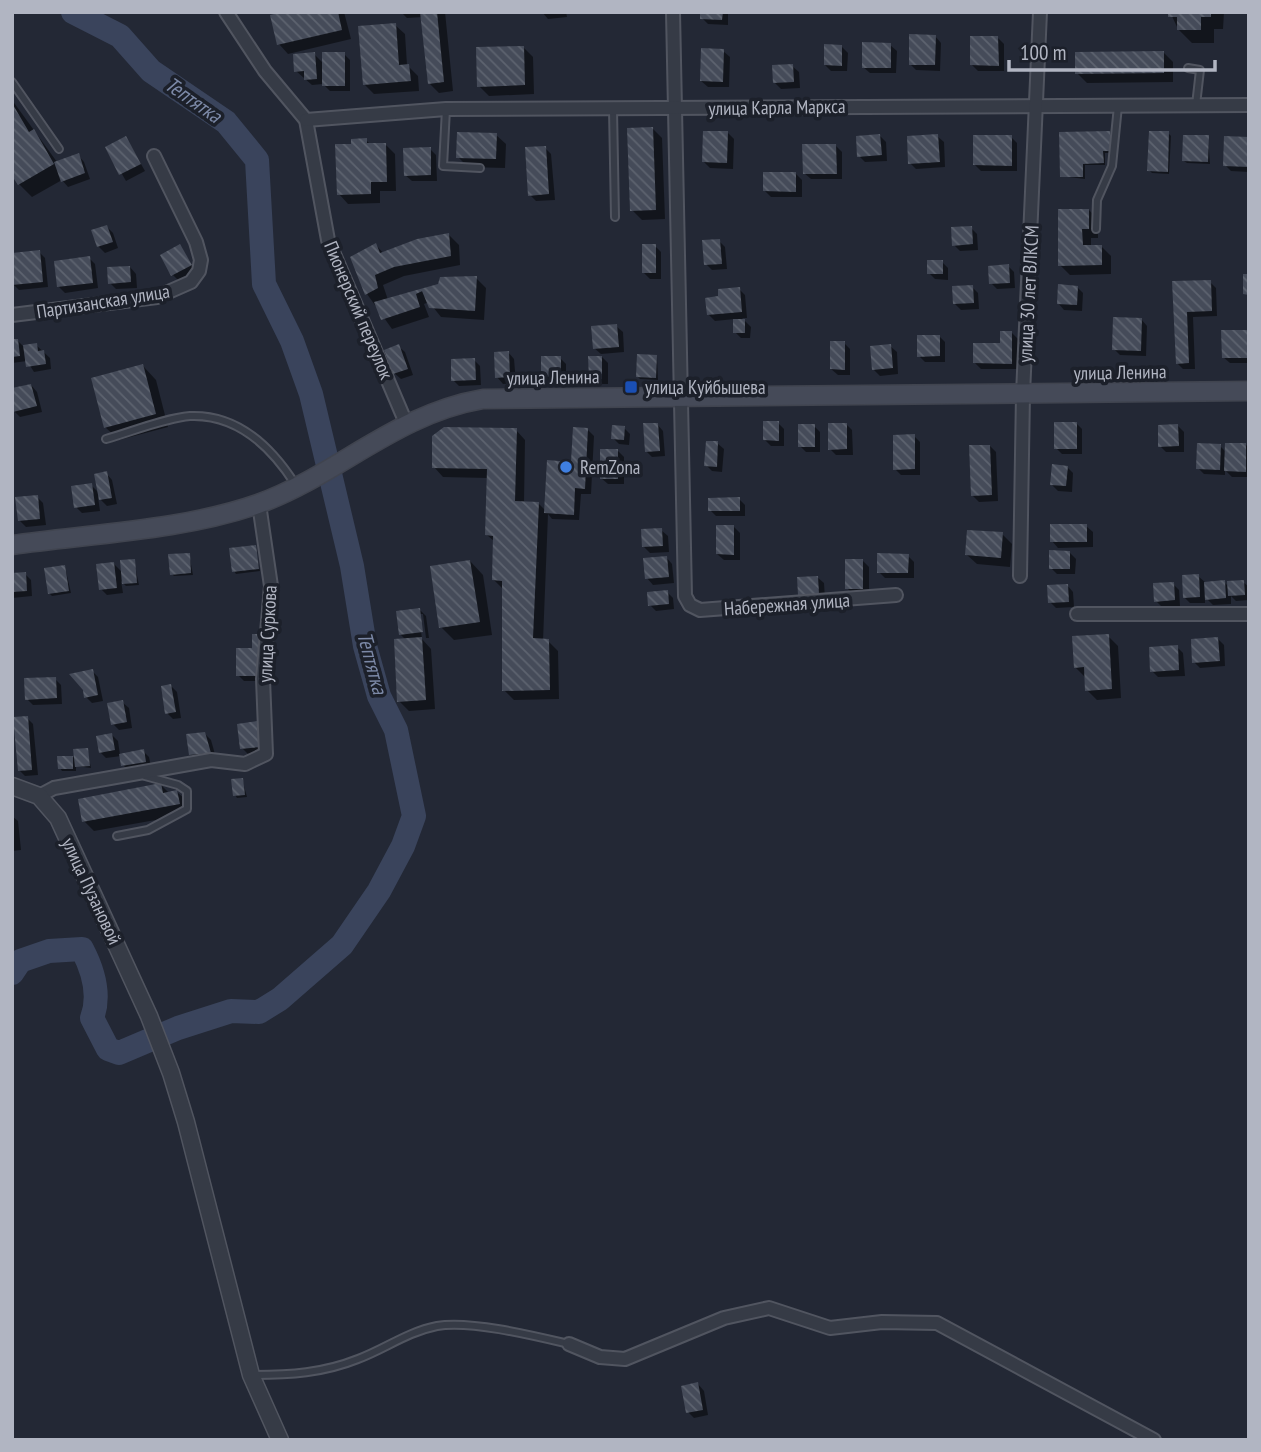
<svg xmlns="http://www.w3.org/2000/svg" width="1261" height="1452" font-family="'PT Sans Narrow',sans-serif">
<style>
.shadow{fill:#0007}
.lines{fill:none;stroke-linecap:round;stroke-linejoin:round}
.river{stroke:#3a445c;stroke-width:24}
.building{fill:url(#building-back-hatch)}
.service-casing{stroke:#515560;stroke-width:10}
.minor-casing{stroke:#515560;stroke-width:16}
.tertiary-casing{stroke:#515560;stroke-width:19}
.secondary-casing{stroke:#40444f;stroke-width:21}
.service{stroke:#363b46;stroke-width:6}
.minor{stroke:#363b46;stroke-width:12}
.tertiary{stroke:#363b46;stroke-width:16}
.secondary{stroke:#454a58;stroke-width:18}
.transit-dot{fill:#1a4fb4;stroke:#1c202a;stroke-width:2.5}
.shop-dot{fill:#3f7fe0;stroke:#1c202a;stroke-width:2.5}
.labels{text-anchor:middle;stroke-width:7;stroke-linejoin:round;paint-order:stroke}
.street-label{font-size:19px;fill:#b1b5c2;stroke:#1c202a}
.poi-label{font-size:19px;fill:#b1b5c2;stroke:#1c202a;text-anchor:start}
.water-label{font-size:21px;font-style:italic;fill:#7c89a7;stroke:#1c202a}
</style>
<defs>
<pattern id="building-back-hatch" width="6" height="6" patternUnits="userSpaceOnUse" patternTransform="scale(1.75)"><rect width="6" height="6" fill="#454b59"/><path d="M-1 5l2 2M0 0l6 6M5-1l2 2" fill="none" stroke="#5d636f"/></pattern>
</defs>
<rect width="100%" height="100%" fill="#232835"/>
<g class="shadow">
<path d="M 272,12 L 344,12 L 351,39 L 288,54 L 279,44 L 275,16 Z"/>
<path d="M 401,12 L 445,12 L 453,91 L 439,93 L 429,83 L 423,17 L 407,18 Z"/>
<path d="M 566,12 L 567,17 L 548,19 L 542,12 Z"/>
<path d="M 702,12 L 728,12 L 728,25 L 708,24 L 702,18 Z"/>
<path d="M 1170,12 L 1224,12 L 1223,29 L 1214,29 L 1214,43 L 1192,43 L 1178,29 Z"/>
<path d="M 395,25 L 405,34 L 407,65 L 418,76 L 419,91 L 374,94 L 365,85 Z"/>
<path d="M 935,36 L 941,43 L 940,71 L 916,70 L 910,64 Z"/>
<path d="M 998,38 L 1004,44 L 1004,71 L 978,71 L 972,65 Z"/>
<path d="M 890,45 L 897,51 L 896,73 L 870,73 L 863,67 Z"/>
<path d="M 523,47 L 533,57 L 534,94 L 489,96 L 479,86 Z"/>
<path d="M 842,47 L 848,53 L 847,71 L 831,71 L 825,65 Z"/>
<path d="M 723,51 L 730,57 L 729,87 L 708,87 L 701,81 Z"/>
<path d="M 1163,52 L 1173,62 L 1173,82 L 1087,83 L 1077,73 Z"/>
<path d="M 314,54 L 324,64 L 344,54 L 350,60 L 350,91 L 330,91 L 323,84 L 312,85 L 296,71 Z"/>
<path d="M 792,66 L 799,72 L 800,88 L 781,89 L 775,83 Z"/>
<path d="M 12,100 L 57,162 L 78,155 L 84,162 L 90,179 L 68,187 L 62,180 L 32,197 L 19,184 L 12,172 Z"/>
<path d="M 652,128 L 662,138 L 665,219 L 642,220 L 632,210 Z"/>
<path d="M 728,133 L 734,139 L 733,169 L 710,168 L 704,162 Z"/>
<path d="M 1109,133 L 1112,153 L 1105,153 L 1105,165 L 1085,165 L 1085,179 L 1061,176 Z"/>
<path d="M 1168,133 L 1171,136 L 1169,174 L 1152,173 L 1149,170 Z"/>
<path d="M 496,135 L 506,144 L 505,168 L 468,167 L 458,157 Z"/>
<path d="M 880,136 L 886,142 L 887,161 L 865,162 L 859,156 Z"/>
<path d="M 937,136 L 944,142 L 945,167 L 916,169 L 910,163 Z"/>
<path d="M 1011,137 L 1017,143 L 1017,171 L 981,171 L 975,165 Z"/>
<path d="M 1208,137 L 1210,164 L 1187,163 L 1184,161 Z"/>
<path d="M 126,138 L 145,171 L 126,181 L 107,148 Z"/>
<path d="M 1249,139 L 1249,172 L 1231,171 L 1225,165 Z"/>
<path d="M 366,140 L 371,145 L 385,144 L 395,154 L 396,191 L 380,191 L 380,203 L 348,204 L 339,194 L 353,145 Z"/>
<path d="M 836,146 L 842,152 L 842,179 L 811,179 L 804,173 Z"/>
<path d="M 545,148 L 551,154 L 555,200 L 536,201 L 530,195 Z"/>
<path d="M 430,149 L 436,155 L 437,181 L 412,181 L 405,175 Z"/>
<path d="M 796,174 L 802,180 L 802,197 L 771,197 L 765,191 Z"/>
<path d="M 1089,210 L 1098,220 L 1098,238 L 1091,238 L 1091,246 L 1101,246 L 1111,256 L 1111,274 L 1070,275 L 1060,265 Z"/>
<path d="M 107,227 L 113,233 L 118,248 L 105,253 L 98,246 Z"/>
<path d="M 971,228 L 977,234 L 978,250 L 960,251 L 954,245 Z"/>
<path d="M 449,235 L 459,245 L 460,265 L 404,276 L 383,285 L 388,300 L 476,278 L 486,288 L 484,320 L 441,317 L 429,302 L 424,304 L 429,317 L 392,329 L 367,294 L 376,245 L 384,254 Z"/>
<path d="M 719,241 L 725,247 L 727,269 L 712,270 L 706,264 Z"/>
<path d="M 180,246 L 196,271 L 179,281 L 173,275 Z"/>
<path d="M 655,246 L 661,252 L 661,279 L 650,279 L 644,273 Z"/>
<path d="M 39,252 L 45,258 L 48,287 L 19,290 L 13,284 Z"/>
<path d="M 89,258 L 95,264 L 98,288 L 65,293 L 59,287 Z"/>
<path d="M 942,262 L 948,268 L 948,280 L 935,279 L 929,273 Z"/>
<path d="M 1008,266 L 1014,272 L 1015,288 L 997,289 L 991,283 Z"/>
<path d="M 130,267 L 136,274 L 137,288 L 116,289 L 110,283 Z"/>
<path d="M 1210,282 L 1216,288 L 1217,316 L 1193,317 L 1195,369 L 1183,369 L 1177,363 L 1174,283 Z"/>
<path d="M 972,287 L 978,293 L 979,309 L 961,310 L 955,304 Z"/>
<path d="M 1077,287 L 1083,293 L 1082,311 L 1064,310 L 1058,303 Z"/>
<path d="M 739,289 L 745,295 L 747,318 L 742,318 L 751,327 L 750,338 L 741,338 L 735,332 L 735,319 L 715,321 L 708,314 L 720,298 Z"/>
<path d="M 1141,319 L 1147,326 L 1146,356 L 1120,355 L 1114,349 Z"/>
<path d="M 616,326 L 623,332 L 624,352 L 601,354 L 594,348 Z"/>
<path d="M 1249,331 L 1249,363 L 1230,363 L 1223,357 Z"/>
<path d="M 1012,333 L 1018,339 L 1018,369 L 981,369 L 975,363 L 1002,345 Z"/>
<path d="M 939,336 L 945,342 L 945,362 L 925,362 L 919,356 Z"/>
<path d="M 17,340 L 24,347 L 36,345 L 50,358 L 51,369 L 34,372 L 27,361 L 12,363 L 12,341 Z"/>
<path d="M 844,343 L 850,349 L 850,375 L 838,375 L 831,369 Z"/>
<path d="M 398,346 L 405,352 L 413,375 L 401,379 L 394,373 Z"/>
<path d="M 890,346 L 897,352 L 898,374 L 880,376 L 873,369 Z"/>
<path d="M 508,352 L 514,359 L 516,383 L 503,384 L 497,377 Z"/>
<path d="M 657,356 L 658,380 L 640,379 L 638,377 Z"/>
<path d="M 602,357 L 608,363 L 608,384 L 596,384 L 590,378 Z"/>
<path d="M 560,358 L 566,364 L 566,382 L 549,382 L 542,376 Z"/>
<path d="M 474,360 L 480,366 L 481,385 L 459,386 L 453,380 Z"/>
<path d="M 143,366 L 156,380 L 168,427 L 119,440 L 105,427 Z"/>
<path d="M 31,385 L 37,392 L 42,412 L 20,417 L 14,411 L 12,390 Z"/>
<path d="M 778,423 L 784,429 L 784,446 L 771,446 L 765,440 Z"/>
<path d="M 1076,423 L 1082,429 L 1082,454 L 1062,454 L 1056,448 Z"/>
<path d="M 657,424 L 663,431 L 665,456 L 652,457 L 646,451 Z"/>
<path d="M 846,424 L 852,430 L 853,455 L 836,455 L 830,449 Z"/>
<path d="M 814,426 L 820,432 L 820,452 L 806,452 L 800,446 Z"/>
<path d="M 1178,426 L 1184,432 L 1184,452 L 1166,452 L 1160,446 Z"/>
<path d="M 624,428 L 630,434 L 629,445 L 619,444 L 613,438 Z"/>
<path d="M 516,430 L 525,440 L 524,503 L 538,503 L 546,511 L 588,430 L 594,436 L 591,494 L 581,494 L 579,520 L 552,519 L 548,514 L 543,641 L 548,641 L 558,651 L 559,699 L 514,700 L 504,690 L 503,589 L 494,580 L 495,542 L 487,535 L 488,478 L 443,477 L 434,467 Z"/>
<path d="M 914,436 L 920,442 L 920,475 L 901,475 L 895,469 Z"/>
<path d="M 717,443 L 724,449 L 722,472 L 712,471 L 706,465 Z"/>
<path d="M 1246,445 L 1249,448 L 1249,477 L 1232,477 L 1225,470 L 1225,475 L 1204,474 L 1198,468 L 1220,446 L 1226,452 Z"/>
<path d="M 990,446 L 996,452 L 998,501 L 979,502 L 973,496 Z"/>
<path d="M 618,451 L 624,457 L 624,484 L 608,484 L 601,478 Z"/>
<path d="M 1067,467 L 1073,473 L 1072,492 L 1058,491 L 1052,485 Z"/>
<path d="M 106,473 L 112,480 L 117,504 L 107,506 L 98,497 L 100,511 L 82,513 L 76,507 L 91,485 L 99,493 Z"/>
<path d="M 37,497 L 43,503 L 46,525 L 26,527 L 20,521 Z"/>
<path d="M 739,499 L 745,505 L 745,516 L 716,516 L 710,510 Z"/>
<path d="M 1086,526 L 1093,532 L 1093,547 L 1058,548 L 1052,541 Z"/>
<path d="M 734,527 L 740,533 L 740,560 L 724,560 L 717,554 Z"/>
<path d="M 661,530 L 668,536 L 669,552 L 650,553 L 644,547 Z"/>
<path d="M 1002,534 L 1012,544 L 1010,567 L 977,564 L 967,555 Z"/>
<path d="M 255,547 L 260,571 L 236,574 L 234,571 Z"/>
<path d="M 1069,552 L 1076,559 L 1075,574 L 1057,574 L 1051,568 Z"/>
<path d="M 189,554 L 193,575 L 174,576 L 172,574 Z"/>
<path d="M 908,556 L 914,562 L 914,578 L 885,578 L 879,572 Z"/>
<path d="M 666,557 L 672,564 L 674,583 L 653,585 L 647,578 Z"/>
<path d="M 134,561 L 139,585 L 126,586 L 121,581 L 123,593 L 107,595 L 101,589 L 114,564 L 123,573 Z"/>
<path d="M 470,561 L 483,575 L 492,635 L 454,640 L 441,627 Z"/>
<path d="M 863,561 L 869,567 L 869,594 L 853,594 L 847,588 Z"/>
<path d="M 65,567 L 71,593 L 52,596 L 50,594 Z"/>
<path d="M 25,574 L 31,580 L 32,596 L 12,598 L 12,575 Z"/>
<path d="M 1198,576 L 1206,583 L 1224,582 L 1229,587 L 1243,582 L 1249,587 L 1249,600 L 1236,601 L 1231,596 L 1231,604 L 1213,605 L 1205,597 L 1205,603 L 1190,603 L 1184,597 Z"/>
<path d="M 817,577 L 824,583 L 825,599 L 806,600 L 800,594 Z"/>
<path d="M 1173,584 L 1179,590 L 1180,606 L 1162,607 L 1156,601 Z"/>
<path d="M 1067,585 L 1073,592 L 1074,607 L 1056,608 L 1050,602 Z"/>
<path d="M 667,592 L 673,598 L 674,609 L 656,611 L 650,605 Z"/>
<path d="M 420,610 L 426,616 L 429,638 L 426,638 L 423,614 L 419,614 L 422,639 L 431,649 L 435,709 L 409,711 L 399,701 L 406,640 L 401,635 Z"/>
<path d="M 1108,636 L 1118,646 L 1121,698 L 1097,700 L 1087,690 L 1085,677 L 1075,667 Z"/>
<path d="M 1218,639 L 1224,645 L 1225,666 L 1200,668 L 1194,662 Z"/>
<path d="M 1177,647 L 1183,653 L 1185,676 L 1158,677 L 1152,671 Z"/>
<path d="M 254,650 L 266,681 L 244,681 L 238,675 Z"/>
<path d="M 92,671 L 98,677 L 103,701 L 92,703 L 86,697 Z"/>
<path d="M 55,679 L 61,685 L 62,704 L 33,705 L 27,699 Z"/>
<path d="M 171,686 L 177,692 L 181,718 L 173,719 L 167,713 Z"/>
<path d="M 122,702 L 129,708 L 132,728 L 119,730 L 113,724 Z"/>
<path d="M 27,718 L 33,724 L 38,775 L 25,776 L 19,770 Z"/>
<path d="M 257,723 L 263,729 L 265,752 L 248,754 L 242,748 Z"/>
<path d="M 205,734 L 211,740 L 216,758 L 196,761 L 190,754 Z"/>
<path d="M 112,735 L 118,741 L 120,755 L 143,751 L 149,757 L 151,767 L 129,771 L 123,765 L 121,756 L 106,758 L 100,752 Z"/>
<path d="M 87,749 L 91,768 L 76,766 L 76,771 L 62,771 L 60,768 L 59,758 L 76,757 Z"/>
<path d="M 242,779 L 247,797 L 237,798 L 235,795 Z"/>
<path d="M 161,785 L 169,793 L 177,792 L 187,801 L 189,814 L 94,831 L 84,821 Z"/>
<path d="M 12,816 L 18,821 L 21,850 L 12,851 Z"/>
<path d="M 698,1384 L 704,1391 L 708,1415 L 694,1418 L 688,1412 Z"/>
</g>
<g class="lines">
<path class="river" d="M 12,973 L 20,961 L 49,951 L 82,949 C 93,970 101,994 92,1018 L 108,1049 L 119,1053 L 178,1028 L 231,1011 L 259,1012 L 280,999 L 342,945 L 379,891 L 403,846 L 414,816 L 396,730 L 379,696 L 365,646 L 352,566 L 311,394 L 292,341 L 264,284 L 257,160 L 226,122 L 151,71 L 120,36 L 73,12"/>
</g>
<g class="building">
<path d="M 282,12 L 338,12 L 342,30 L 277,45 L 270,15 Z"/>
<path d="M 420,12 L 437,12 L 444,82 L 428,84 Z"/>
<path d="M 700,12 L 723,12 L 722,20 L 700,19 Z"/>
<path d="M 1168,12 L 1211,12 L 1211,17 L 1201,17 L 1201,30 L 1177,30 L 1177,17 L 1168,17 Z"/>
<path d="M 396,23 L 399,65 L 409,64 L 411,81 L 363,85 L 358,26 Z"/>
<path d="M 909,34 L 936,35 L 935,65 L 909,65 Z"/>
<path d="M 970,36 L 998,36 L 999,66 L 970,65 Z"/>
<path d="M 862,42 L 891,43 L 891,68 L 862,68 Z"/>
<path d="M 824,44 L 842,45 L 842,66 L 824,65 Z"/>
<path d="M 524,46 L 525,85 L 477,87 L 476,47 Z"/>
<path d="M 701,48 L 724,49 L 723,82 L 700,81 Z"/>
<path d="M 1164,51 L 1164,73 L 1075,74 L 1075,52 Z"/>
<path d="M 315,52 L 317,79 L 304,80 L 304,71 L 294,72 L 293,54 Z"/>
<rect x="322" y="52" width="23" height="34"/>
<path d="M 793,64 L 794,82 L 773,83 L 772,65 Z"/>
<path d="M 12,103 L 29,132 L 34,129 L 54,164 L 18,185 L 12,176 Z"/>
<path d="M 653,127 L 656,210 L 630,211 L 627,128 Z"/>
<path d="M 703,131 L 728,131 L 727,163 L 702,162 Z"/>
<path d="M 1110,131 L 1110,151 L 1103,151 L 1104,163 L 1083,164 L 1083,177 L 1060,177 L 1059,132 Z"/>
<path d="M 1149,131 L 1169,131 L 1168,172 L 1147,171 Z"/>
<path d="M 457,132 L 497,133 L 496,159 L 456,158 Z"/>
<path d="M 880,134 L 882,155 L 857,157 L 856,136 Z"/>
<path d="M 938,134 L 940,162 L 908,164 L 907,136 Z"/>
<path d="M 973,135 L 1012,135 L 1012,166 L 973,165 Z"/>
<path d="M 1183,135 L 1209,135 L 1208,162 L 1182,161 Z"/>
<path d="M 126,136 L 141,164 L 119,175 L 105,147 Z"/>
<path d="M 1224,136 L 1249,137 L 1249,167 L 1223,166 Z"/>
<path d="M 367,138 L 367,143 L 386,143 L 387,182 L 371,182 L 371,194 L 337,195 L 335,144 L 351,144 L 351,139 Z"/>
<path d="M 802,144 L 836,144 L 837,174 L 803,174 Z"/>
<path d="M 546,146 L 549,194 L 528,196 L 525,147 Z"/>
<path d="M 431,147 L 431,175 L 404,176 L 403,148 Z"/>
<path d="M 79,153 L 85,173 L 61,182 L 54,162 Z"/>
<path d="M 763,172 L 796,172 L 796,192 L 763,191 Z"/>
<path d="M 1058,209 L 1089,209 L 1089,229 L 1082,229 L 1083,245 L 1102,245 L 1102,265 L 1058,266 Z"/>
<path d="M 107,225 L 113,242 L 97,247 L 91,230 Z"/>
<path d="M 972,226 L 973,244 L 952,246 L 951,227 Z"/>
<path d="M 449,233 L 451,256 L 394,267 L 375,275 L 378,288 L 365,295 L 350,257 L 376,243 L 380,253 L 417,239 Z"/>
<path d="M 720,239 L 722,264 L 704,265 L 702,240 Z"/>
<path d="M 180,244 L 192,265 L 171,276 L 160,255 Z"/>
<rect x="642" y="244" width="14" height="29"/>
<path d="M 40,250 L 43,282 L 12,285 L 12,253 Z"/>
<path d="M 90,256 L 93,283 L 57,287 L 54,261 Z"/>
<rect x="927" y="260" width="16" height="14"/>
<path d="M 1009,264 L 1010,283 L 989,284 L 988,266 Z"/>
<path d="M 130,266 L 131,282 L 108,284 L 107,267 Z"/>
<path d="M 1243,274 L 1249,274 L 1249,295 L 1243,294 Z"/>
<path d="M 477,276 L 475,311 L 429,308 L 422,291 L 416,294 L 420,307 L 381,320 L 374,302 L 438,284 L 440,277 Z"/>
<path d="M 1211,280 L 1212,311 L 1187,312 L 1189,363 L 1176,364 L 1172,281 Z"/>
<path d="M 1058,284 L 1078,286 L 1077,305 L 1057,304 Z"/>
<path d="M 973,285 L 974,303 L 953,304 L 952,286 Z"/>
<path d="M 740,287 L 742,312 L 707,315 L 705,298 L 718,296 L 718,289 Z"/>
<path d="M 1113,317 L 1142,318 L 1141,351 L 1112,350 Z"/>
<rect x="733" y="319" width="12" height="14"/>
<path d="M 617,324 L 619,347 L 593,349 L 591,326 Z"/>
<path d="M 1221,330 L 1249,330 L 1249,358 L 1222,358 Z"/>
<path d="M 1000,331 L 1012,331 L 1012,364 L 973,363 L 973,343 L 1000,343 Z"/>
<path d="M 917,335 L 940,335 L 940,356 L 917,357 Z"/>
<path d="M 12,339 L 18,339 L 20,356 L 12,357 Z"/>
<path d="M 830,341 L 845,341 L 845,370 L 830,369 Z"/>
<path d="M 37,343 L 38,351 L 44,350 L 46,364 L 26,367 L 23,345 Z"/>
<path d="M 399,344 L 408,369 L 393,374 L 384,350 Z"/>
<path d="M 891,344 L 893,368 L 872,370 L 870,346 Z"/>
<path d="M 509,351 L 510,377 L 495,378 L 494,352 Z"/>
<path d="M 637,354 L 657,355 L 656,378 L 636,377 Z"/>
<path d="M 541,356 L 561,356 L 561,376 L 541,377 Z"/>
<path d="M 588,356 L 602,356 L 602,379 L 589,379 Z"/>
<path d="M 475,358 L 476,380 L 451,381 L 451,359 Z"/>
<path d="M 143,364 L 156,414 L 104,428 L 91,378 Z"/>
<path d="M 31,384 L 37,406 L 13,412 L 12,388 Z"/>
<path d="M 763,421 L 779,421 L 779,441 L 763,440 Z"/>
<rect x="1054" y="422" width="23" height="27"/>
<path d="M 643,423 L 658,423 L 660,451 L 645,452 Z"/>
<path d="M 828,423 L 847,423 L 847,449 L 828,450 Z"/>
<rect x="798" y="424" width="17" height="23"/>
<path d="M 1178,424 L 1179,446 L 1158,447 L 1158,425 Z"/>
<path d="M 612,425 L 625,426 L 624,440 L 611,439 Z"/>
<path d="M 444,427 L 517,428 L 515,501 L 539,502 L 533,638 L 549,639 L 550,690 L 502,691 L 502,581 L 492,580 L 493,536 L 485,535 L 487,469 L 432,468 L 432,436 Z"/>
<path d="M 573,427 L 588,428 L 585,489 L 575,488 L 574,515 L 544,513 L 547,460 L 571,462 Z"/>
<path d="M 915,434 L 915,469 L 893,470 L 893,435 Z"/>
<path d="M 706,441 L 718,441 L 717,467 L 704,466 Z"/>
<path d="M 1197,443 L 1221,444 L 1220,470 L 1196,469 Z"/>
<path d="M 1225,443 L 1246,443 L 1246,472 L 1224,471 Z"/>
<path d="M 969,445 L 990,445 L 992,495 L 971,496 Z"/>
<rect x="600" y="449" width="18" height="30"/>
<path d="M 1052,464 L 1068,466 L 1066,486 L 1050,485 Z"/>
<path d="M 107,471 L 112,498 L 99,500 L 94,474 Z"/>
<path d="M 92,483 L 95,505 L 74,508 L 71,486 Z"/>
<path d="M 38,495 L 40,519 L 18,521 L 15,497 Z"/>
<path d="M 740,497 L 740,511 L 708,511 L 708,498 Z"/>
<rect x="1050" y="524" width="37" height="18"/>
<path d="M 716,525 L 734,525 L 734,555 L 716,554 Z"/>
<path d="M 662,528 L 663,546 L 642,547 L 641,529 Z"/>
<path d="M 967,530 L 1003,532 L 1001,558 L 965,555 Z"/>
<path d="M 256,545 L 259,569 L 232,572 L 229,548 Z"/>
<path d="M 1049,550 L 1070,551 L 1070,569 L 1049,569 Z"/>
<path d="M 190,553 L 191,573 L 170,575 L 168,554 Z"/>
<path d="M 877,553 L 909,554 L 908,573 L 877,573 Z"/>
<path d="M 667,556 L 669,577 L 645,579 L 643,558 Z"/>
<path d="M 135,559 L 137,583 L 122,584 L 120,560 Z"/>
<rect x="845" y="559" width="18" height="30"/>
<path d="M 470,560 L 480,622 L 439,628 L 430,566 Z"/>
<path d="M 114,562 L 117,588 L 99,590 L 96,564 Z"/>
<path d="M 65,565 L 69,591 L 48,594 L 44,568 Z"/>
<path d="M 26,572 L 27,591 L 12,592 L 12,573 Z"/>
<path d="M 1199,574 L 1200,597 L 1183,598 L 1182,575 Z"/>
<path d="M 818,576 L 819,594 L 798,595 L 797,577 Z"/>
<path d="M 1225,580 L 1226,598 L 1205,600 L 1204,582 Z"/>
<path d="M 1244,580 L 1245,595 L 1228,596 L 1227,581 Z"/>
<path d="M 1174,582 L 1175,600 L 1154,602 L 1153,583 Z"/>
<path d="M 1068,584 L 1069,602 L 1048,603 L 1047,585 Z"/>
<path d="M 668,590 L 669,604 L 648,606 L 647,592 Z"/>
<path d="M 420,608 L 423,632 L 399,635 L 396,611 Z"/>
<path d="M 252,634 L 261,634 L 261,676 L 236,676 L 236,648 L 252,648 Z"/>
<path d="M 1109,634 L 1112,689 L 1085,691 L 1084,667 L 1074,668 L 1072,636 Z"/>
<path d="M 422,637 L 426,700 L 397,702 L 394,639 Z"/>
<path d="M 1218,637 L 1220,661 L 1192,663 L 1191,639 Z"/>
<path d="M 1178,645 L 1179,670 L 1150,672 L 1149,647 Z"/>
<path d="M 93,669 L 98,695 L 84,698 L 83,690 L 69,674 Z"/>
<path d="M 56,677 L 57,698 L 25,700 L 24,678 Z"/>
<path d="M 171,684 L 176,712 L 165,714 L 161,686 Z"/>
<path d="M 123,700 L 127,722 L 111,725 L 107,703 Z"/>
<path d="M 28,716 L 32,770 L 18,771 L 13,717 Z"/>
<path d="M 257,721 L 260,747 L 240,749 L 237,724 Z"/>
<path d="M 205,732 L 211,753 L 189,755 L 186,734 Z"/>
<path d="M 112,733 L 115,750 L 99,753 L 96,736 Z"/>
<path d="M 88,748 L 90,766 L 75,767 L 73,749 Z"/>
<path d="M 144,749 L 146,762 L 121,766 L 119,754 Z"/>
<path d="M 57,756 L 73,756 L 73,769 L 58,769 Z"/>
<path d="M 243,778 L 245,795 L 233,796 L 231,779 Z"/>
<path d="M 161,783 L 163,793 L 177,790 L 180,804 L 82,822 L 78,799 Z"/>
<path d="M 698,1382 L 703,1410 L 686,1413 L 681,1386 Z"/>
</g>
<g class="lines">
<defs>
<g id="service">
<path d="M 1188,68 L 1200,70 L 1196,105"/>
<path d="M 12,82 L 59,149"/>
<path d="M 446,109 L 443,166 L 480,168"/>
<path d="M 613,109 L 615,217"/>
<path d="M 1096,229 L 1097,200 L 1112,166 L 1118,106"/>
<path d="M 106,439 C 131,432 165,418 190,416 C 238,414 272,448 295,484"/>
<path d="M 117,836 L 148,830 L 187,809 L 187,791 L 178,785 L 145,776"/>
<path d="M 253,1375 C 290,1375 323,1373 358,1359 C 385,1349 407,1332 437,1326 C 470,1320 535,1336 569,1344"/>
</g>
<g id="minor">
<path d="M 226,12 L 265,71 L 306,120 L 328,240 L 406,423"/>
<path d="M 673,12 L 685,596 L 690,605 L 700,610 L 896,595"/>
<path d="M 306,120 L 446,109 L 1249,105"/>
<path d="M 12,315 L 157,297 L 191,282 L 199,271 L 201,260 L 196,242 L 154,156"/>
<path d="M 1020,576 L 1023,394 L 1040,12"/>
<path d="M 1077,614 L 1249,614"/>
<path d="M 39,796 L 54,788 L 211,760 L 245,764 L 266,754 L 263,679 L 271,586 L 259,504"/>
<path d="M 569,1344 L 600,1357 L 625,1359 L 724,1318 L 769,1308 L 830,1328 L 882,1322 L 937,1323 L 1154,1440"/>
</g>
<path id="tertiary" d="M 12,786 L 39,796 L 58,818 L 149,1016 L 171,1073 L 186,1122 L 251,1375 L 280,1440"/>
<path id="secondary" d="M 12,545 C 90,534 185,530 258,504 C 338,475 395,414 483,399 L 1249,391"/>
</defs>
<use href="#service" class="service-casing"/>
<use href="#minor" class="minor-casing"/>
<use href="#tertiary" class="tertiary-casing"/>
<use href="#secondary" class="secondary-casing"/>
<use href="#service" class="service"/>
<use href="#minor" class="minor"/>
<use href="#tertiary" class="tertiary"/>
<use href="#secondary" class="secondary"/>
</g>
<rect class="transit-dot" x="624" y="380" width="14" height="14" rx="3.5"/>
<circle class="shop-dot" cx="566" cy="467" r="7"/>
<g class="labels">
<g class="street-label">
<text transform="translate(777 107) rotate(-1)" y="7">улица Карла Маркса</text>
<text transform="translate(1028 294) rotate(-87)" y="7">улица 30 лет ВЛКСМ</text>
<text transform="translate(103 301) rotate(-9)" y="7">Партизанская улица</text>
<text transform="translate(359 310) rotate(67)" y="7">Пионерский переулок</text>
<text transform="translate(1120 372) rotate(-1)" y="7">улица Ленина</text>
<text transform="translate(553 377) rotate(-1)" y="7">улица Ленина</text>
<text transform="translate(787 604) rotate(-4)" y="7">Набережная улица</text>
<text transform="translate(267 634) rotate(-87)" y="7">улица Суркова</text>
<text transform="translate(92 891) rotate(65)" y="7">улица Пузановой</text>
</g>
<g class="poi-label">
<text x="645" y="394">улица Куйбышева</text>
<text x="580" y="474">RemZona</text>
</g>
<g class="water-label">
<text transform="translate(193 100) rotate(35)" y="7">Тептятка</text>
<text transform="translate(372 663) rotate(75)" y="7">Тептятка</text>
</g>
</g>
<rect width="1261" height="1452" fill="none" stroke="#b1b5c2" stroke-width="28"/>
<path d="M1009 60v10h206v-10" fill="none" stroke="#b1b5c2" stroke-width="3.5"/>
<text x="1020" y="60" font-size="21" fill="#b1b5c2" stroke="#1c202a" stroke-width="5" paint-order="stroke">100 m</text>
</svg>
